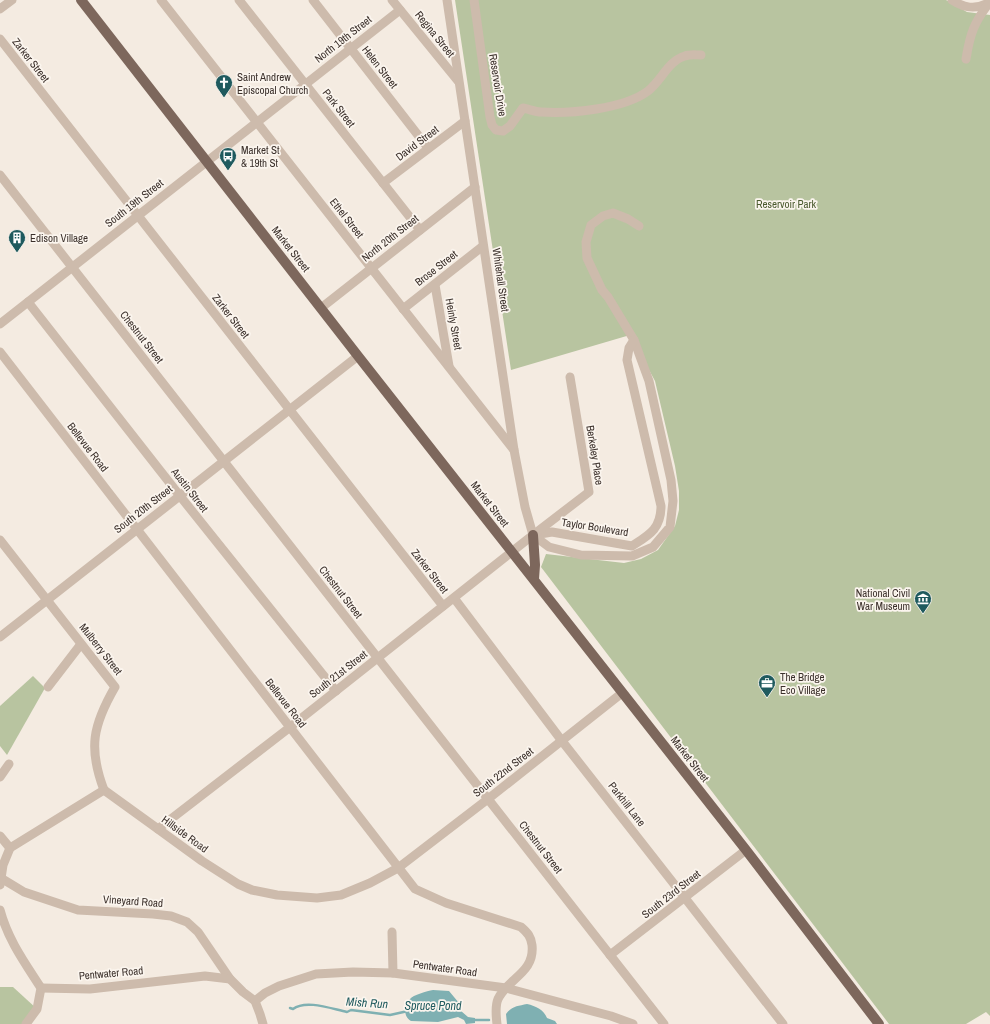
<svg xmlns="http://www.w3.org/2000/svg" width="990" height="1024" font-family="'Archivo Narrow',sans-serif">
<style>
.green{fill:#b8c4a0}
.water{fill:#7fb0b2}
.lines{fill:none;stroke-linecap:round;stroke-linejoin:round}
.stream{stroke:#7fb0b2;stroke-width:2.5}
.minor{stroke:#cdbbac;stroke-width:9}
.primary{stroke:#7d675c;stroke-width:10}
.labels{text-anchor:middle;stroke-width:3.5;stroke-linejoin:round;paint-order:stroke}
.street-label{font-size:11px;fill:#3b302b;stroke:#fbf5ee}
.poi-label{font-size:11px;fill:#3b302b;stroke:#fbf5ee;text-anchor:start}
.park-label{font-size:11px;fill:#4a5a2e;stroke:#fbf5ee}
.water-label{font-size:12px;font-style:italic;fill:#1f5a5e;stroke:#fbf5ee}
</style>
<rect width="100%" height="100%" fill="#f4ebe1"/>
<g class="green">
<path d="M 455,0 L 946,0 L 967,12 L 990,15 L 990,1016 L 986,1012 L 966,1024 L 889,1024 L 541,567 L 546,554 L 624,563 L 641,559 L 658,550 L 675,526 L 679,510 L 679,491 L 675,466 L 655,381 L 630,335 L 511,370 Z"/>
<path d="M 33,676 L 45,688 L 7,755 L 0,746 L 0,706 Z"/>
<path d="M 0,987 L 13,987 L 37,1009 L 26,1024 L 0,1024 Z"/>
</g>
<g class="water">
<path d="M 433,990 L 449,991 L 459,1003 L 461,1011 L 468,1017 L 475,1018 L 475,1023 L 466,1024 L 464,1020 L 458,1017 L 438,1022 L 411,1021 C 403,1016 404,1007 410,999 C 413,995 427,991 433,990 Z"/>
<path d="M 527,1004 C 536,1006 544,1010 547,1018 L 555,1021 L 557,1024 L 507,1024 L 506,1014 C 512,1006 518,1006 527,1004 Z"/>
</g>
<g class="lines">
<g class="stream">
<path d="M 290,1008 L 293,1009 C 306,999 332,1009 347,1012 L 351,1010 L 390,1015 L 408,1011"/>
<path d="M 473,1020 L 489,1020"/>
</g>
<g class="minor">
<path d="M 161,0 L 514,450"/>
<path d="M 239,0 L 420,230"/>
<path d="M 313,0 L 428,148"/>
<path d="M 392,0 L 458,81"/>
<path d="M 447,0 L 514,450 L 525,507 L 533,535"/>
<path d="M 474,0 L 490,117 L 492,125 L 496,130 L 503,131 L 510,126 L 523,108 C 529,109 535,112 541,112 C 570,114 624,109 648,91 C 661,81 669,60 685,56 C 690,54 696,55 701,55"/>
<path d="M 952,0 C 964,8 975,10 988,3"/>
<path d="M 0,9 L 12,0"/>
<path d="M 0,39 L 443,606"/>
<path d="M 966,59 C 970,34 974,22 990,2"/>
<path d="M 0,175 L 664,1024"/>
<path d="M 383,183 L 465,121"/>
<path d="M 435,285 L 449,366"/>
<path d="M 28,302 L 180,496 L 336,691"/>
<path d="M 321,308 L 475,187"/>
<path d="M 403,309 L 483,246"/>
<path d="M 0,324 L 400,10"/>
<path d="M 0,352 L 415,889 L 446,903 L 521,927 C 528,933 531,937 532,945 C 535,973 508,978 498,999 C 495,1006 496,1016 497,1024"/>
<path d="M 533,535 L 549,547 L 581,555 L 632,556 L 653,547 L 670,527 L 673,501 L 671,480 L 649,381 L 634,340 L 608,297 L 602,290 L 587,258 L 586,242 L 591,225 L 603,216 L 613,213 L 628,219 L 639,226"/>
<path d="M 534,535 L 552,532 L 632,546 C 649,535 661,529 661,506 L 627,360 L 629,348 L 634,340"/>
<path d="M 0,540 L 115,687 C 93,725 88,748 104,790"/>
<path d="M 454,598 L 562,741 L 685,898 L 783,1024"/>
<path d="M 0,637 L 358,356"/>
<path d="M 48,687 L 81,644"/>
<path d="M 0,777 L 9,764"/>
<path d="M 104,790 L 158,829 L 202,861 L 238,884 L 252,890 L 277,895 L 317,898 L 341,895 L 370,883 L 398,868 L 488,799 L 622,693"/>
<path d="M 158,829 L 289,728 L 533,535 L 589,492 L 570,377"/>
<path d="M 0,836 L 10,848"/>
<path d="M 1,878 L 24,892 L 78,910 L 153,914 L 171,916 L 187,922 L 198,932 L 230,979 L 243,992 L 255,1001 L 260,1014 L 263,1024"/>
<path d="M 0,885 L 3,865 L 10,848 L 104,790"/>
<path d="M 0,910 C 8,940 25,963 41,988 L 37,1009 L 26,1024"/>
<path d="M 392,932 L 393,973"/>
<path d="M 610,955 L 746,850"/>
<path d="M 41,988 L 90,989 L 205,976 L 230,979"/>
<path d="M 255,1001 L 265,993 L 279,986 L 316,974 L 353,972 L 393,973 L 506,988 L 611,1016 L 633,1024"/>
</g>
<g class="primary">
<path d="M 81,0 L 358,356 L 746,850 L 879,1024"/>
<path d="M 533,535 L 535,565 L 534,579"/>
</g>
</g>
<defs>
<symbol id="church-pin" viewBox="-11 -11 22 30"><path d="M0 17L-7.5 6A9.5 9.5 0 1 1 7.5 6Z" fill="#1f5a5e" stroke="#fbf5ee"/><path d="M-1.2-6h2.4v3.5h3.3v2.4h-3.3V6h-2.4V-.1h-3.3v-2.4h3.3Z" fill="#fff"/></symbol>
<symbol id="bus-pin" viewBox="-11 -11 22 30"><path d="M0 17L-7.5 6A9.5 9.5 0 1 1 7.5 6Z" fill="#1f5a5e" stroke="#fbf5ee"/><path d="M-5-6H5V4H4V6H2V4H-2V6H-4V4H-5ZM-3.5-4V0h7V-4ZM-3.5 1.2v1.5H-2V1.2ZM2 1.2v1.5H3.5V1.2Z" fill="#fff"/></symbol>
<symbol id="building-pin" viewBox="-11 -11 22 30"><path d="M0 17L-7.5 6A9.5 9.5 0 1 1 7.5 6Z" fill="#1f5a5e" stroke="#fbf5ee"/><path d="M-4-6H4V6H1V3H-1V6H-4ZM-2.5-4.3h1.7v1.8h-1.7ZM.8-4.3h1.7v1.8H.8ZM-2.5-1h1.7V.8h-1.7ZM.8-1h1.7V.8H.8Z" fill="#fff"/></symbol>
<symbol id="museum-pin" viewBox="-11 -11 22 30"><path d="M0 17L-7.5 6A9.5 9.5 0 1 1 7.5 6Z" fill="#1f5a5e" stroke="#fbf5ee"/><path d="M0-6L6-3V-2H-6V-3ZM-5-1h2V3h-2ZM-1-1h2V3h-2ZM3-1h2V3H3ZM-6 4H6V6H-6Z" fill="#fff"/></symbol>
<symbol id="office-pin" viewBox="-11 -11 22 30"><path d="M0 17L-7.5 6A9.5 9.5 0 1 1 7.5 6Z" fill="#1f5a5e" stroke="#fbf5ee"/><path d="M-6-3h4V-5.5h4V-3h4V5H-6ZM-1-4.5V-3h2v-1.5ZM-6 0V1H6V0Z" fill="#fff"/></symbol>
</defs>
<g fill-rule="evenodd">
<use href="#church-pin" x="214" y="73" width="20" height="27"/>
<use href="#bus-pin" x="218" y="146" width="20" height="27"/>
<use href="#building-pin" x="7" y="228" width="20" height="27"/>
<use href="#museum-pin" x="913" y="589" width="20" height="27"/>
<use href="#office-pin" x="757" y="673" width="20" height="27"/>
</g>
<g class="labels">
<g class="street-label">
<text transform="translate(435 34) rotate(51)" y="4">Regina Street</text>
<text transform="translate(343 39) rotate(-38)" y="4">North 19th Street</text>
<text transform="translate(31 60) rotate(52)" y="4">Zarker Street</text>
<text transform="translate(380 67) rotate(52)" y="4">Helen Street</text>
<text transform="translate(498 85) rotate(81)" y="4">Reservoir Drive</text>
<text transform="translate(339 108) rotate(52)" y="4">Park Street</text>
<text transform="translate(417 143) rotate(-37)" y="4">David Street</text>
<text transform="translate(134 203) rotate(-38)" y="4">South 19th Street</text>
<text transform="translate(347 218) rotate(52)" y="4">Ethel Street</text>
<text transform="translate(390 238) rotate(-38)" y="4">North 20th Street</text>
<text transform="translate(291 249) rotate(52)" y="4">Market Street</text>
<text transform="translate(436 268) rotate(-38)" y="4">Brose Street</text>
<text transform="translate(501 280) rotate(82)" y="4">Whitehall Street</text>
<text transform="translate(231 316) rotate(52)" y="4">Zarker Street</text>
<text transform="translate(454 324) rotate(80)" y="4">Heinly Street</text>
<text transform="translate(142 337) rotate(52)" y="4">Chestnut Street</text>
<text transform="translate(88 447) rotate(52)" y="4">Bellevue Road</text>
<text transform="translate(595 455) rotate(81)" y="4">Berkeley Place</text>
<text transform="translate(190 490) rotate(52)" y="4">Austin Street</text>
<text transform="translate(490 504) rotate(52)" y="4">Market Street</text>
<text transform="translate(143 509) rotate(-38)" y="4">South 20th Street</text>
<text transform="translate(595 527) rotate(9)" y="4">Taylor Boulevard</text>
<text transform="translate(430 571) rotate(52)" y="4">Zarker Street</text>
<text transform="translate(341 592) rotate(52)" y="4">Chestnut Street</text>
<text transform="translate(101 649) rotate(52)" y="4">Mulberry Street</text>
<text transform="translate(338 674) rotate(-38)" y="4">South 21st Street</text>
<text transform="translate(286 703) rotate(52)" y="4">Bellevue Road</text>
<text transform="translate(690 759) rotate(52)" y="4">Market Street</text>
<text transform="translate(503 772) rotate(-38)" y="4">South 22nd Street</text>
<text transform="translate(627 804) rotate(52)" y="4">Parkhill Lane</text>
<text transform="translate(185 834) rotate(36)" y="4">Hillside Road</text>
<text transform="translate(541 847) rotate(52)" y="4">Chestnut Street</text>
<text transform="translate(671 894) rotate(-38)" y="4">South 23rd Street</text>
<text transform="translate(133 901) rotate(4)" y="4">Vineyard Road</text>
<text transform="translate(445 968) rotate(8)" y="4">Pentwater Road</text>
<text transform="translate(111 973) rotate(-5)" y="4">Pentwater Road</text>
</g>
<g class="poi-label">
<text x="237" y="81">Saint Andrew<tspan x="237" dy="13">Episcopal Church</tspan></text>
<text x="241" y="154">Market St<tspan x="241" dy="13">&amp; 19th St</tspan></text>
<text x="30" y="242">Edison Village</text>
<text x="910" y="597" text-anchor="end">National Civil<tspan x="910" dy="13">War Museum</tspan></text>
<text x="780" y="681">The Bridge<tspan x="780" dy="13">Eco Village</tspan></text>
</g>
<g class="park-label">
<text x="786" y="208">Reservoir Park</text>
</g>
<g class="water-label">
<text transform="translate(367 1003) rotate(4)" y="4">Mish Run</text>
<text x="433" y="1010">Spruce Pond</text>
</g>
</g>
</svg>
